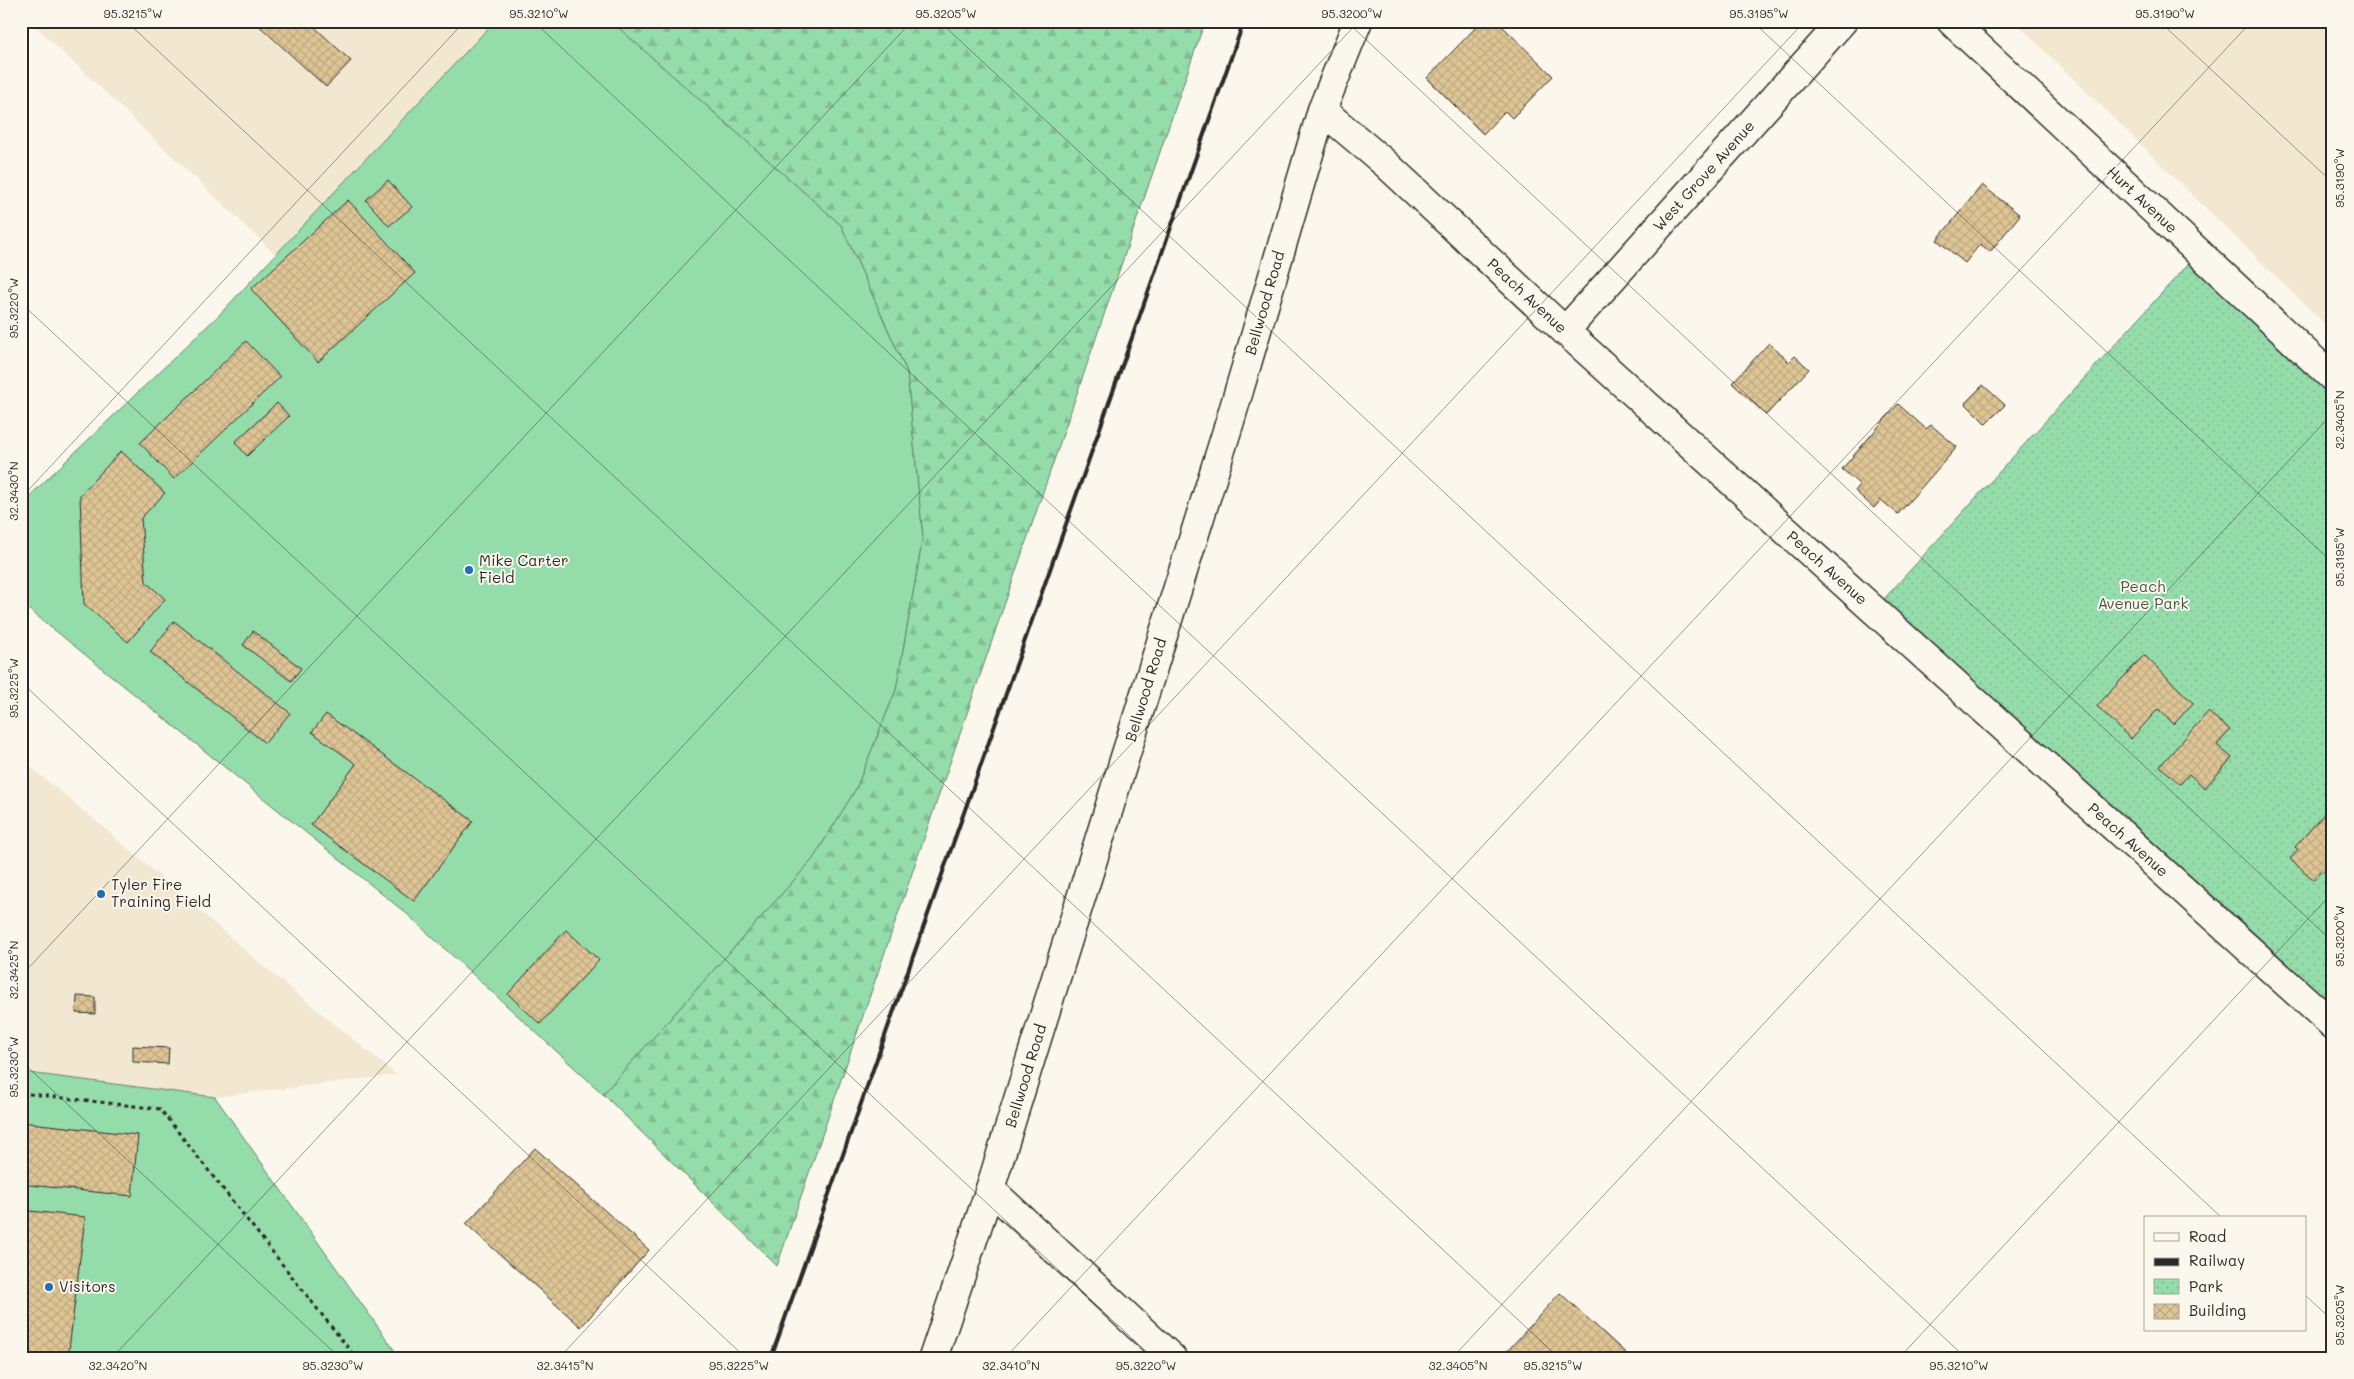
<svg xmlns="http://www.w3.org/2000/svg" width="2354" height="1379" font-family="Mali,sans-serif">
<style>
.built{fill:#f2e8d2}
.grass{fill:#95dcab;stroke:#60846b}
.forest{fill:url(#forest-firs);stroke:#60846b}
.park{fill:url(#park-dots);stroke:#60846b}
.building{fill:url(#building-cross-hatch);stroke:#2b2b2b}
.lines{fill:none;stroke-linecap:round;stroke-linejoin:round}
.street-casing{stroke:#2b2b2b;stroke-width:31}
.secondary-casing{stroke:#2b2b2b;stroke-width:31}
.path{stroke:#2b2b2b;stroke-width:3;stroke-dasharray:4 4;stroke-linecap:butt}
.street{stroke:#fbf7ec;stroke-width:28}
.secondary{stroke:#fbf7ec;stroke-width:28}
.rail{stroke:#2b2b2b;stroke-width:4}
.ticks{fill:none;stroke:#2b2b2b;stroke-width:1;stroke-opacity:0.45}
.poi-dot{fill:#1f6fb2;stroke:#fbf7ec;stroke-width:2}
.labels{text-anchor:middle;stroke-width:4;stroke-linejoin:round;paint-order:stroke}
.street-label{font-size:15px;fill:#2b2b2b;stroke:#fbf7ec}
.poi-label{font-size:15px;fill:#2b2b2b;stroke:#fbf7ec;text-anchor:start}
.park-label{font-size:15px;fill:#46574b;stroke:#fbf7ec}
.neatline{fill:none;stroke:#2b2b2b;stroke-width:2}
.ticks-label{font-size:12px;text-anchor:middle;fill:#2b2b2b}
</style>
<defs>
<pattern id="forest-firs" width="22" height="20" patternUnits="userSpaceOnUse" patternTransform="scale(1.25)"><rect width="22" height="20" fill="#95dcab"/><path d="M5 1l3.5 6h-7zM16 11l3.5 6h-7z" fill="#81bd93"/></pattern>
<pattern id="park-dots" width="8" height="8" patternUnits="userSpaceOnUse" patternTransform="scale(1.25)"><rect width="8" height="8" fill="#95dcab"/><path d="M2 2h.1M6 6h.1" fill="none" stroke="#81bd93" stroke-width="1.8" stroke-linecap="round"/></pattern>
<pattern id="building-cross-hatch" width="8" height="8" patternUnits="userSpaceOnUse" patternTransform="scale(1.25)"><rect width="8" height="8" fill="#dec595"/><path d="M0 0l8 8M0 8l8-8" fill="none" stroke="#bfa981"/></pattern>
</defs>
<rect width="100%" height="100%" fill="#fbf7ec"/>
<filter id="ink" filterUnits="userSpaceOnUse"><feTurbulence type="fractalNoise" baseFrequency=".02" numOctaves="2"/><feDisplacementMap in="SourceGraphic" scale="10" xChannelSelector="R" yChannelSelector="G"/><feConvolveMatrix kernelMatrix="1 2 1 2 8 2 1 2 1" color-interpolation-filters="sRGB"/></filter>
<g filter="url(#ink)">
<g class="built">
<path d="M 30,21 L 495,21 L 276,255 Z"/>
<path d="M 2014,21 L 2333,21 L 2333,332 Z"/>
<path d="M 21,759 L 107,830 L 255,959 L 397,1075 L 215,1097 L 21,1072 Z"/>
</g>
<g class="grass">
<path d="M 495,21 L 611,21 L 841,225 L 907,372 L 923,537 L 896,690 L 856,789 L 813,859 L 603,1094 L 407,914 L 21,603 L 21,504 L 220,314 Z"/>
<path d="M 21,1072 L 215,1097 L 400,1358 L 21,1358 Z"/>
</g>
<path class="forest" d="M 611,21 L 1205,21 L 777,1266 L 603,1094 L 813,859 L 856,789 L 896,690 L 923,537 L 907,372 L 841,225 Z"/>
<path class="park" d="M 2199,252 L 2333,361 L 2333,1025 L 1874,610 Z"/>
<g class="building">
<path d="M 254,21 L 308,21 L 351,61 L 326,87 Z"/>
<path d="M 1482,21 L 1497,21 L 1553,76 L 1512,118 L 1505,111 L 1483,134 L 1427,78 Z"/>
<path d="M 388,180 L 412,207 L 389,226 L 366,200 Z"/>
<path d="M 1982,185 L 2020,215 L 1990,252 L 1980,244 L 1965,263 L 1937,240 Z"/>
<path d="M 348,200 L 415,273 L 318,362 L 251,289 Z"/>
<path d="M 246,341 L 280,377 L 174,479 L 140,443 Z"/>
<path d="M 1769,343 L 1789,362 L 1795,356 L 1809,369 L 1766,415 L 1732,383 Z"/>
<path d="M 1983,385 L 2005,405 L 1986,424 L 1965,403 Z"/>
<path d="M 277,403 L 289,416 L 247,456 L 235,442 Z"/>
<path d="M 1898,404 L 1926,429 L 1931,425 L 1957,447 L 1898,514 L 1881,500 L 1874,508 L 1855,491 L 1860,485 L 1842,469 Z"/>
<path d="M 121,451 L 165,493 L 141,518 L 146,582 L 165,599 L 128,642 L 84,604 L 80,495 Z"/>
<path d="M 174,621 L 290,713 L 265,743 L 150,652 Z"/>
<path d="M 253,631 L 301,668 L 291,681 L 243,645 Z"/>
<path d="M 2144,655 L 2193,703 L 2174,724 L 2158,709 L 2131,739 L 2097,706 Z"/>
<path d="M 2208,712 L 2230,730 L 2217,745 L 2232,758 L 2205,788 L 2189,774 L 2180,784 L 2160,766 Z"/>
<path d="M 326,714 L 473,821 L 414,901 L 311,825 L 356,764 L 312,732 Z"/>
<path d="M 2330,807 L 2333,810 L 2333,879 L 2322,870 L 2314,880 L 2290,859 L 2298,850 L 2295,847 Z"/>
<path d="M 566,930 L 599,960 L 540,1024 L 508,994 Z"/>
<path d="M 77,996 L 95,997 L 95,1014 L 76,1013 Z"/>
<path d="M 133,1046 L 169,1048 L 168,1064 L 133,1062 Z"/>
<path d="M 21,1122 L 138,1135 L 132,1196 L 21,1184 Z"/>
<path d="M 535,1148 L 649,1250 L 581,1327 L 466,1224 Z"/>
<path d="M 21,1210 L 85,1217 L 68,1358 L 21,1358 Z"/>
<path d="M 1560,1293 L 1631,1358 L 1501,1358 Z"/>
</g>
<g class="lines">
<defs>
<g id="street">
<path d="M 1951,21 L 2333,378"/>
<path d="M 1322,110 L 1386,164 L 1565,331 L 2333,1025"/>
<path d="M 1565,331 L 1843,21"/>
<path d="M 990,1189 L 1172,1358"/>
</g>
<path id="secondary" d="M 933,1358 L 990,1189 L 1230,421 L 1322,110 L 1358,21"/>
</defs>
<use href="#street" class="street-casing"/>
<use href="#secondary" class="secondary-casing"/>
<path class="path" d="M 21,1093 L 160,1109 L 356,1358"/>
<use href="#street" class="street"/>
<use href="#secondary" class="secondary"/>
<path class="rail" d="M 771,1358 L 1244,21"/>
</g>
</g>
<path class="ticks" d="M 126,21 L 1559,1358M 533,21 L 1966,1358M 939,21 L 2222,1218M 1346,21 L 2333,942M 1752,21 L 2333,563M 2159,21 L 2333,183M 21,303 L 1153,1358M 21,498 L 465,21M 21,682 L 746,1358M 21,976 L 912,21M 21,1061 L 340,1358M 2305,1295 L 2333,1321M 112,1358 L 1359,21M 559,1358 L 1805,21M 1005,1358 L 2252,21M 1452,1358 L 2333,413M 1899,1358 L 2333,892"/>
<g class="poi-dot">
<circle cx="469" cy="570" r="5"/>
<circle cx="101" cy="894" r="5"/>
<circle cx="49" cy="1287" r="5"/>
</g>
<g class="labels">
<g class="street-label">
<text transform="translate(1704 176) rotate(-48)" y="5">West Grove Avenue</text>
<text transform="translate(2142 200) rotate(43)" y="5">Hurt Avenue</text>
<text transform="translate(1527 296) rotate(43)" y="5">Peach Avenue</text>
<text transform="translate(1265 303) rotate(-74)" y="5">Bellwood Road</text>
<text transform="translate(1827 568) rotate(42)" y="5">Peach Avenue</text>
<text transform="translate(1146 690) rotate(-73)" y="5">Bellwood Road</text>
<text transform="translate(2128 840) rotate(42)" y="5">Peach Avenue</text>
<text transform="translate(1026 1076) rotate(-73)" y="5">Bellwood Road</text>
</g>
<g class="poi-label">
<text x="479" y="566">Mike Carter<tspan x="479" dy="17">Field</tspan></text>
<text x="111" y="890">Tyler Fire<tspan x="111" dy="17">Training Field</tspan></text>
<text x="59" y="1292">Visitors</text>
</g>
<g class="park-label">
<text x="2143" y="592">Peach<tspan x="2143" dy="17">Avenue Park</tspan></text>
</g>
</g>
<rect width="2354" height="1379" fill="none" stroke="#fbf7ec" stroke-width="55"/>
<rect x="2144" y="1216" width="162" height="115" fill="#fbf7ec" stroke="#a8a59f"/>
<rect x="2154" y="1233" width="25" height="8" fill="#fbf7ec" stroke="#a8a59f"/>
<text x="2189" y="1242" font-size="15" fill="#2b2b2b">Road</text>
<rect x="2154" y="1258" width="25" height="8" fill="#2b2b2b" stroke="#a8a59f"/>
<text x="2189" y="1266" font-size="15" fill="#2b2b2b">Railway</text>
<rect x="2154" y="1279" width="25" height="15" fill="url(#park-dots)" stroke="#a8a59f"/>
<text x="2189" y="1292" font-size="15" fill="#2b2b2b">Park</text>
<rect x="2154" y="1304" width="25" height="15" fill="url(#building-cross-hatch)" stroke="#a8a59f"/>
<text x="2189" y="1316" font-size="15" fill="#2b2b2b">Building</text>
<rect x="28" y="28" width="2298" height="1324" class="neatline"/>
<g class="ticks-label">
<text x="133" y="18">95.3215°W</text>
<text x="539" y="18">95.3210°W</text>
<text x="946" y="18">95.3205°W</text>
<text x="1352" y="18">95.3200°W</text>
<text x="1759" y="18">95.3195°W</text>
<text x="2165" y="18">95.3190°W</text>
<text transform="translate(2340 178) rotate(-90)" y="4">95.3190°W</text>
<text transform="translate(14 308) rotate(-90)" y="4">95.3220°W</text>
<text transform="translate(2340 420) rotate(-90)" y="4">32.3405°N</text>
<text transform="translate(14 491) rotate(-90)" y="4">32.3430°N</text>
<text transform="translate(2340 557) rotate(-90)" y="4">95.3195°W</text>
<text transform="translate(14 688) rotate(-90)" y="4">95.3225°W</text>
<text transform="translate(2340 936) rotate(-90)" y="4">95.3200°W</text>
<text transform="translate(14 970) rotate(-90)" y="4">32.3425°N</text>
<text transform="translate(14 1067) rotate(-90)" y="4">95.3230°W</text>
<text transform="translate(2340 1315) rotate(-90)" y="4">95.3205°W</text>
<text x="118" y="1370">32.3420°N</text>
<text x="333" y="1370">95.3230°W</text>
<text x="565" y="1370">32.3415°N</text>
<text x="739" y="1370">95.3225°W</text>
<text x="1011" y="1370">32.3410°N</text>
<text x="1146" y="1370">95.3220°W</text>
<text x="1458" y="1370">32.3405°N</text>
<text x="1553" y="1370">95.3215°W</text>
<text x="1959" y="1370">95.3210°W</text>
</g>
</svg>
